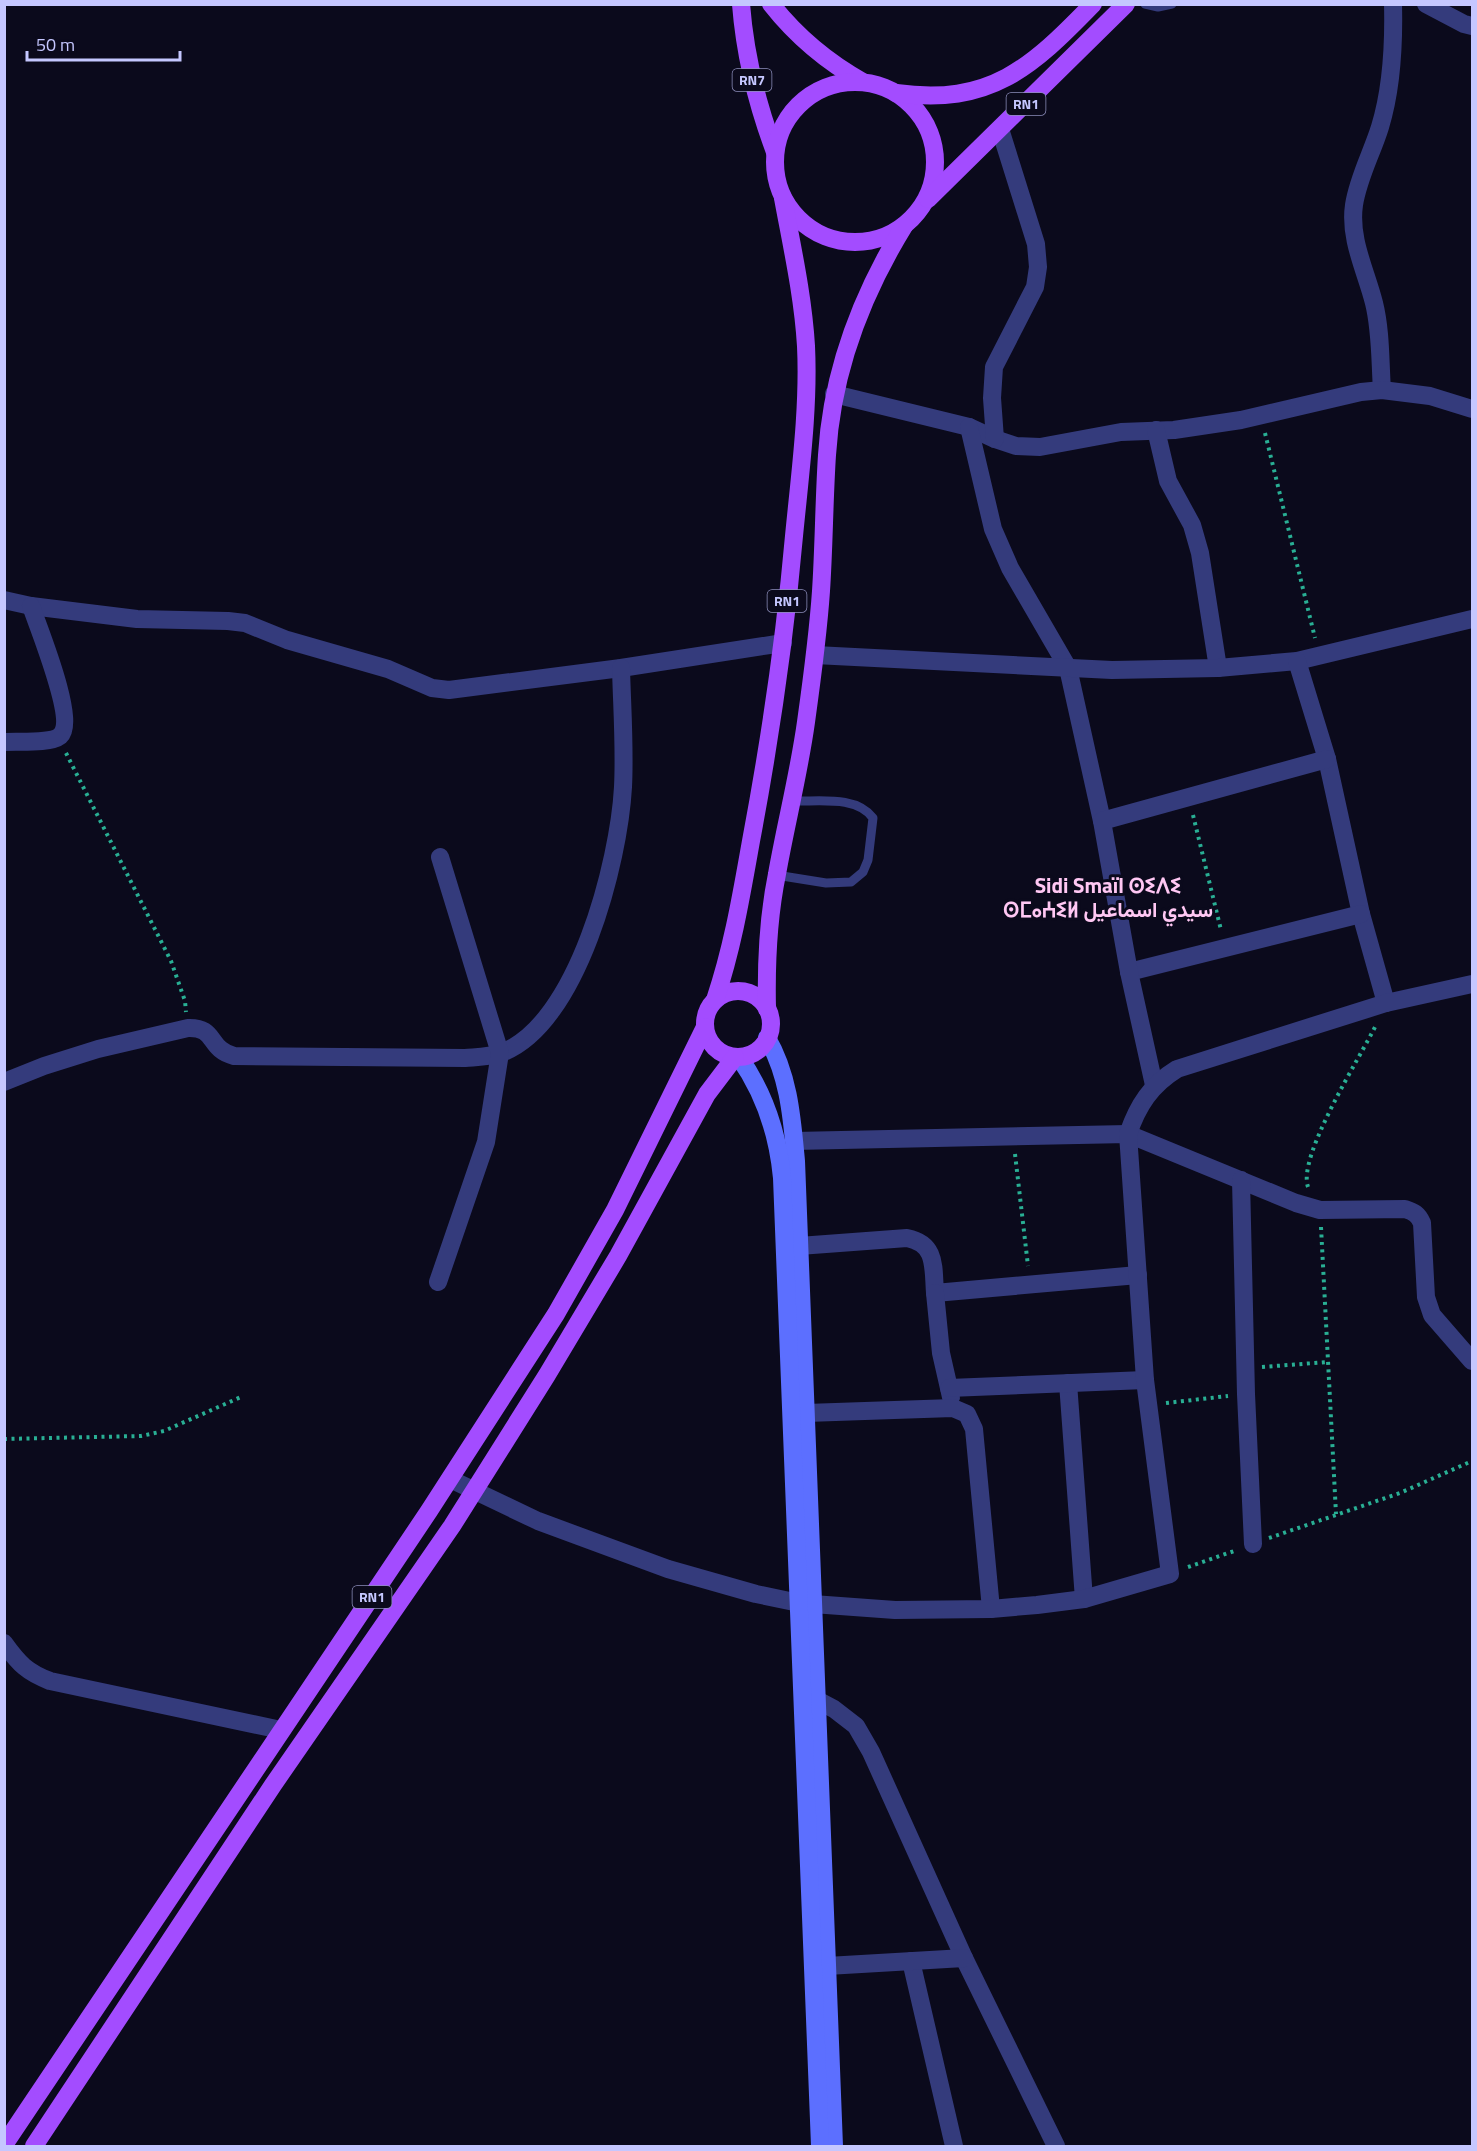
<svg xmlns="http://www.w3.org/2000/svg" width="1477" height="2151" font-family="'Titillium Web',Vazirmatn,'Noto Sans Tifinagh',sans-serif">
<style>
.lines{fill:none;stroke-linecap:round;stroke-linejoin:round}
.path{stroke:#29af94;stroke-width:4;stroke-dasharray:3 4.5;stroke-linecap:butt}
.lane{stroke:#343b7c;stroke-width:9}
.street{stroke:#343b7c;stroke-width:18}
.secondary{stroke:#5c6fff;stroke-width:18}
.primary{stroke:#a34cff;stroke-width:18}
.labels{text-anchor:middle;stroke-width:6;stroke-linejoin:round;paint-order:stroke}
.shield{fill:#0b0a1c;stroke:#8d8ebb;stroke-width:1.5}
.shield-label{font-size:14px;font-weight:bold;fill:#c5c7ff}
.district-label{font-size:21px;font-weight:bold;fill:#ffc7f3;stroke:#0b0a1c}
</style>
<rect width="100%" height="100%" fill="#0b0a1c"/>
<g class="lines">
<g class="path">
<path d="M 1265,433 L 1315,638"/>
<path d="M 66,753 L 171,961 L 185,1001 L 186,1012"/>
<path d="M 1193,815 L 1221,930"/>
<path d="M 1015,1154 L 1028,1266"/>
<path d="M 1308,1187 C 1297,1156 1361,1056 1376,1025"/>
<path d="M 1321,1227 L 1336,1514"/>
<path d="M 1262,1367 L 1328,1362"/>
<path d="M 1166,1403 L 1228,1396"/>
<path d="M 4,1439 L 141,1436 L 164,1431 L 241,1397"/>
<path d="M 1269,1538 L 1400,1493 L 1472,1461"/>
<path d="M 1188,1567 L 1237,1550"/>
</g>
<g class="lane">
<path d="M 1145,4 L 1158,7 L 1172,4"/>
<path d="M 776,875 L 826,883 L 851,882 L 863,872 L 868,860 L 873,818 C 856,795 818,802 792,801"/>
</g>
<g class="street">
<path d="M 1426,4 L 1464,24 L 1472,26"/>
<path d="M 1382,390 C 1380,361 1381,331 1374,303 C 1366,271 1349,239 1354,205 C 1358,178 1372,153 1380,127 C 1392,88 1394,45 1393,4"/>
<path d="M 834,394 L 969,427 L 995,439 L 1016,446 L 1040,447 L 1121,432 L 1174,430 L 1241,420 L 1361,392 L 1382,390 L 1430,396 L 1472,409"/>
<path d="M 969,427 L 993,529 L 1010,568 L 1068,668 L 1102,821"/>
<path d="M 1156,430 L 1168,481 L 1192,525 L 1200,553 L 1218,668"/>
<path d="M 995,439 L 992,398 L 994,367 L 1035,287 L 1038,267 L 1036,244 L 1000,129"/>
<path d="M 4,600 L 31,606 L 137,619 L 228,621 L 245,623 L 287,640 L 388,669 L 432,688 L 449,690 L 621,668 L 783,643"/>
<path d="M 815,655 L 1112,670 L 1218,668 L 1297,661 L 1472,619"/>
<path d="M 1297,661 L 1327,759 L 1361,914 L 1386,1003"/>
<path d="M 4,742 C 18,741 50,744 60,736 C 77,721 38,627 31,606"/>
<path d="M 1129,972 L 1361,914"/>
<path d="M 4,1082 L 44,1066 L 98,1049 L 188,1028 C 217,1027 207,1049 234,1056 L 465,1058 C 476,1057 490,1057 501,1053 C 578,1025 619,861 623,787 C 625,747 622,708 621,668"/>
<path d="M 1154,1085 L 1129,972 L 1102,821 L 1327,759"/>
<path d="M 794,1141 L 1128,1134 L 1296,1203 L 1320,1210 L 1405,1209 C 1414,1212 1418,1214 1422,1223 L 1426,1297 L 1432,1315 L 1472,1361"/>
<path d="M 1241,1180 L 1246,1394 L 1253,1544"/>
<path d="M 799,1246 L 907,1238 C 937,1244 933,1267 935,1293 L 1138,1275"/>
<path d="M 438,1282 L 486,1142 L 500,1053 L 440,857"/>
<path d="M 935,1293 L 941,1353 L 951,1397"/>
<path d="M 1068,1383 L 1084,1599"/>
<path d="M 949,1388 L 1145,1380"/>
<path d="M 806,1413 L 953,1408 L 967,1414 L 974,1429 L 991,1609"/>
<path d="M 450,1479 L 538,1521 L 668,1569 L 756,1594 L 799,1603 L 895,1610 L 991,1609 L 1037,1605 L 1084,1599 L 1170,1574 L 1145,1380 L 1128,1134 C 1138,1105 1151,1085 1177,1069 L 1386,1003 L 1472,984"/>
<path d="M 4,1643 C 19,1664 27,1672 50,1681 L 281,1730"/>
<path d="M 817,1700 L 834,1709 L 856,1726 L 871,1752 L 964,1958 L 1056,2146"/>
<path d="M 911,1961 L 954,2146"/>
<path d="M 827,1966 L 964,1958"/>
</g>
<g class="secondary">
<path d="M 767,1038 C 789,1075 792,1119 796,1161 L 834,2146"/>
<path d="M 739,1057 C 765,1094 778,1134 782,1178 L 820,2146"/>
</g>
<g class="primary">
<path d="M 741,4 C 745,56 757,104 775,152"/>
<path d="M 771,4 C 797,37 827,62 863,82"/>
<circle cx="855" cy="162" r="80"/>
<path d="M 896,93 C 990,106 1031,68 1093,4"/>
<path d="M 928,199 L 1126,4"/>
<circle cx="738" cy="1024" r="33"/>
<path d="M 715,1000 C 733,946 741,897 751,841 C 770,740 785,638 794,536 C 800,474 809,408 806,346 C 803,296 792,247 783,198"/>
<path d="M 767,1009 C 766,964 768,918 777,874 C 786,823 799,773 806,722 C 812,679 818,635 821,591 C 824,546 824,501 827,455 C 832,372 861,296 904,226"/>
<path d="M 4,2145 L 429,1511 L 556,1314 L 615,1210 L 705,1027"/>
<path d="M 34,2146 L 273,1785 L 452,1526 L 547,1375 L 618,1256 L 707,1094 L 735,1057"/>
</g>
</g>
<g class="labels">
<g class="shield">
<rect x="732.5" y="69" width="39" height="22" rx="4.5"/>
<rect x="1006.5" y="93" width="39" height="22" rx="4.5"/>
<rect x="767.5" y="590" width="39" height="22" rx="4.5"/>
<rect x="352.5" y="1586" width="39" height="22" rx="4.5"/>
</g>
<g class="shield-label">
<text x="752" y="85">RN7</text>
<text x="1026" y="109">RN1</text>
<text x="787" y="606">RN1</text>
<text x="372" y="1602">RN1</text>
</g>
<g class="district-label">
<text x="1108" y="893">Sidi Smaïl ⵙⵉⴷⵉ<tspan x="1108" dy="24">ⵙⵎⴰⵄⵉⵍ سيدي اسماعيل</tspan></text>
</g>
</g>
<rect width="1477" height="2151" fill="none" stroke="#c5c7ff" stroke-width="12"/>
<path d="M27 51v9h153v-9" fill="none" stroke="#c5c7ff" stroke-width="3"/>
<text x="36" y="51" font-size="18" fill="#c5c7ff" stroke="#0b0a1c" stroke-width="4.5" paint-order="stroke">50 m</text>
</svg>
